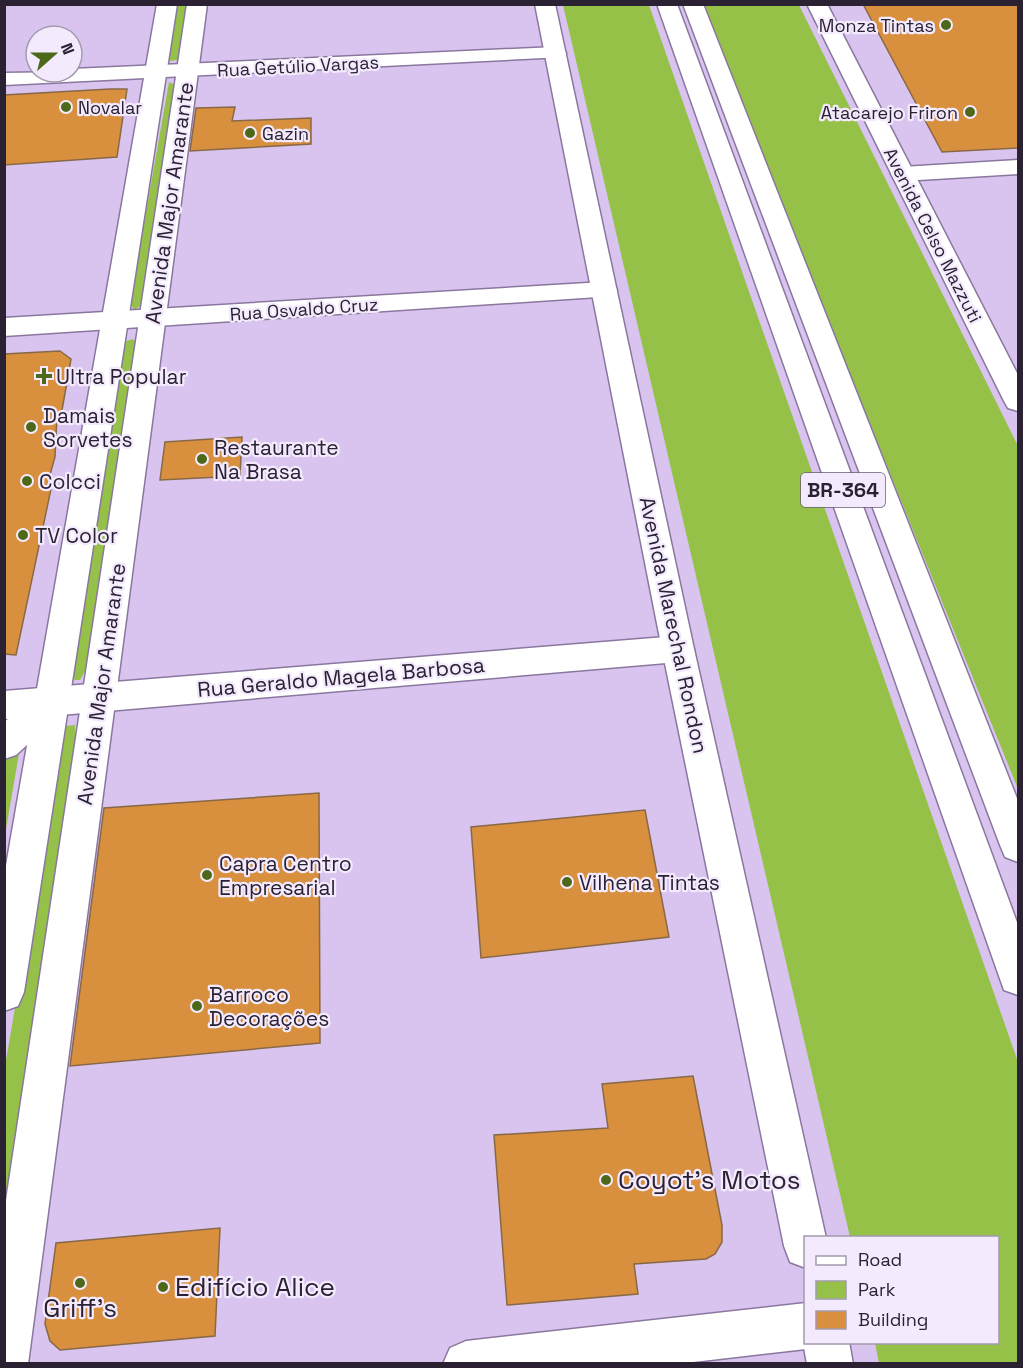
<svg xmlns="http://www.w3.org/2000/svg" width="1023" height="1368" viewBox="0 0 1023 1368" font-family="'Space Grotesk',sans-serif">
<rect width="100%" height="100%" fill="#d8c4ef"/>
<path fill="#96c149" d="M177,5H186L180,54L178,60L170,61L168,58Z
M563,5H649L1018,1062V1363H879L875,1343L998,1342V1238L850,1237Z
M700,5H799L1018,446V789Z
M169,82L175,85L142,305L134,310L130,303Z
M133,339L136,342V355L89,664L80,680H75L70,675L124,342Z
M75,725V744L5,1221V1066L62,735L66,726Z
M5,729L21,742L5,835Z"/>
<path fill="#d8903e" stroke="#886847" stroke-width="1.5" d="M863,4H1018V148L942,152Z
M110,89H127L117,157L4,165V95Z
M235,107L232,121L311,118V144L190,151L196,108Z
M60,351L71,359L61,416H57L55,457L46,489H51L16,655L4,654V354Z
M242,437L240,476L160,480L165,442Z
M319,793L320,1043L70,1066L104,808Z
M645,810L669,937L481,958L471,827Z
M693,1076L722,1225V1242L715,1254L706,1259L634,1264L638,1294L507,1305L494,1135L608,1128L602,1084Z
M220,1228L215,1336L60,1350L50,1341L45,1324L56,1243Z"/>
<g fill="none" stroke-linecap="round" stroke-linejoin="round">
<defs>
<path id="street" d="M556,47L563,49L566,53L563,57L4,85V73L72,72V69Z
M1018,160V174L902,181L894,179L891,174L894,169L902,167Z
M604,282L613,284L617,290L613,296L4,336V318Z
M678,636L689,640L694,649L689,658L678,662L60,715L16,755L4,759V722L8,719H4V691Z
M806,1303V1342H821L806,1349L676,1364H443L450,1348L466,1341Z"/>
<path id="secondary" d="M157,4H177L24,992L18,1006L4,1011V877Z
M187,4H207L28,1364H4V1214Z
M535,4H555L694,649L826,1238H806V1268L790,1262L784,1246L662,649Z
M807,4H827L1018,375V411L1008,408L1004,401Z
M806,1336V1342H849L853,1364H807L803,1342Z"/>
<path id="highway" d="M657,4H677L1018,925V995L1004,990L999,976Z
M683,4H703L1018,801V862L1005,857L1000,845Z"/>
</defs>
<use href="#street" stroke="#8a779e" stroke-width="3"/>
<use href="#secondary" stroke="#8a779e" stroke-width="3"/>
<use href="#highway" stroke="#8a779e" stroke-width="3"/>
<use href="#street" fill="#fff" fill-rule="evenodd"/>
<use href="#secondary" fill="#fff" fill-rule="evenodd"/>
<use href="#highway" fill="#fff" fill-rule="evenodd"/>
</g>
<g fill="#4e681a" stroke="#f3ebfd" stroke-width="2">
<circle cx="946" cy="25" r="6"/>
<circle cx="66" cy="107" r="6"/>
<circle cx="970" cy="112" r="6"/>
<circle cx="250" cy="133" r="6"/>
<path d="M41 367h6v6h6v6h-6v6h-6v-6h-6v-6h6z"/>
<circle cx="31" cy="427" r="6"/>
<circle cx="202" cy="459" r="6"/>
<circle cx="27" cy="481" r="6"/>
<circle cx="23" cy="535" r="6"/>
<circle cx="207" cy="875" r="6"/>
<circle cx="567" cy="882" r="6"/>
<circle cx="197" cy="1006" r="6"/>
<circle cx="606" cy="1180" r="6"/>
<circle cx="80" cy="1283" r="6"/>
<circle cx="163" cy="1287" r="6"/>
</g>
<g text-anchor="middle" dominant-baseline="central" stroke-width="4.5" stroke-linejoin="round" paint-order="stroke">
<g font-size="18" fill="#2a2233" stroke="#f3ebfd" text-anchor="end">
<text x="934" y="25">Monza Tintas</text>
<text x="78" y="107" text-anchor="start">Novalar</text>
<text x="958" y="112">Atacarejo Friron</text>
<text x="262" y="133" text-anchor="start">Gazin</text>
</g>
<g font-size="18" fill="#2a2233" stroke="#f3ebfd">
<text transform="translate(298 66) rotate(-3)">Rua Getúlio Vargas</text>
<text transform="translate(933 235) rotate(63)">Avenida Celso Mazzuti</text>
<text transform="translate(304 309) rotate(-4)">Rua Osvaldo Cruz</text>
</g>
<rect fill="#f3ebfd" stroke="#665e70" stroke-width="1.5" x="801" y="473" width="84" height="34" rx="4.5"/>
<g font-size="20" font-weight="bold" fill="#2a2233">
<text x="843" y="490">BR-364</text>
</g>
<g font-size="21" fill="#2a2233" stroke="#f3ebfd">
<text transform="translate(169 203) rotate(-82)">Avenida Major Amarante</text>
<text transform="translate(674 625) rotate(78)">Avenida Marechal Rondon</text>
<text transform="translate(341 677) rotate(-5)">Rua Geraldo Magela Barbosa</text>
<text transform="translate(101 684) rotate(-82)">Avenida Major Amarante</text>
</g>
<g font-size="21" fill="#2a2233" stroke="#f3ebfd" text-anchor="start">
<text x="56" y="376">Ultra Popular</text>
<text x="43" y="415">Damais<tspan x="43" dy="24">Sorvetes</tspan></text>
<text x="214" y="447">Restaurante<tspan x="214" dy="24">Na Brasa</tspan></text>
<text x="39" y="481">Colcci</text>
<text x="35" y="535">TV Color</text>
<text x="219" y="863">Capra Centro<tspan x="219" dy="24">Empresarial</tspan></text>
<text x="579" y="882">Vilhena Tintas</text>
<text x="209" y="994">Barroco<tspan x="209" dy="24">Decorações</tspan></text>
</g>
<g font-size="26" fill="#2a2233" stroke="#f3ebfd" text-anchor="start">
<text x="618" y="1180">Coyot's Motos</text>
<text x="175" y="1287">Edifício Alice</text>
<text x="80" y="1308" text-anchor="middle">Griff's</text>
</g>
</g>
<rect width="1023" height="1368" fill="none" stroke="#2a2233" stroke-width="12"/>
<rect x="804" y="1236" width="195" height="108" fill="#f3ebfd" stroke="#a39bac" stroke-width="1.5"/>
<rect x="816" y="1256" width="30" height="9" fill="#ffffff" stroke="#a39bac" stroke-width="1.5"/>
<text x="858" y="1266" font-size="18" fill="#2a2233">Road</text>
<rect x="816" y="1281" width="30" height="18" fill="#96c149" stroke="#a39bac" stroke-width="1.5"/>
<text x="858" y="1296" font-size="18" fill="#2a2233">Park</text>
<rect x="816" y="1311" width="30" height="18" fill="#d8903e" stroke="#a39bac" stroke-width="1.5"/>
<text x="858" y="1326" font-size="18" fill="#2a2233">Building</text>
<g transform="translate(54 54) rotate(69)"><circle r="28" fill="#f3ebfd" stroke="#a39bac" stroke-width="1.5"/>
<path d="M0-4.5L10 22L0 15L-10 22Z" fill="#4e681a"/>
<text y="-9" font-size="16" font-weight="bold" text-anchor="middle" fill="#2a2233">N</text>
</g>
</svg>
